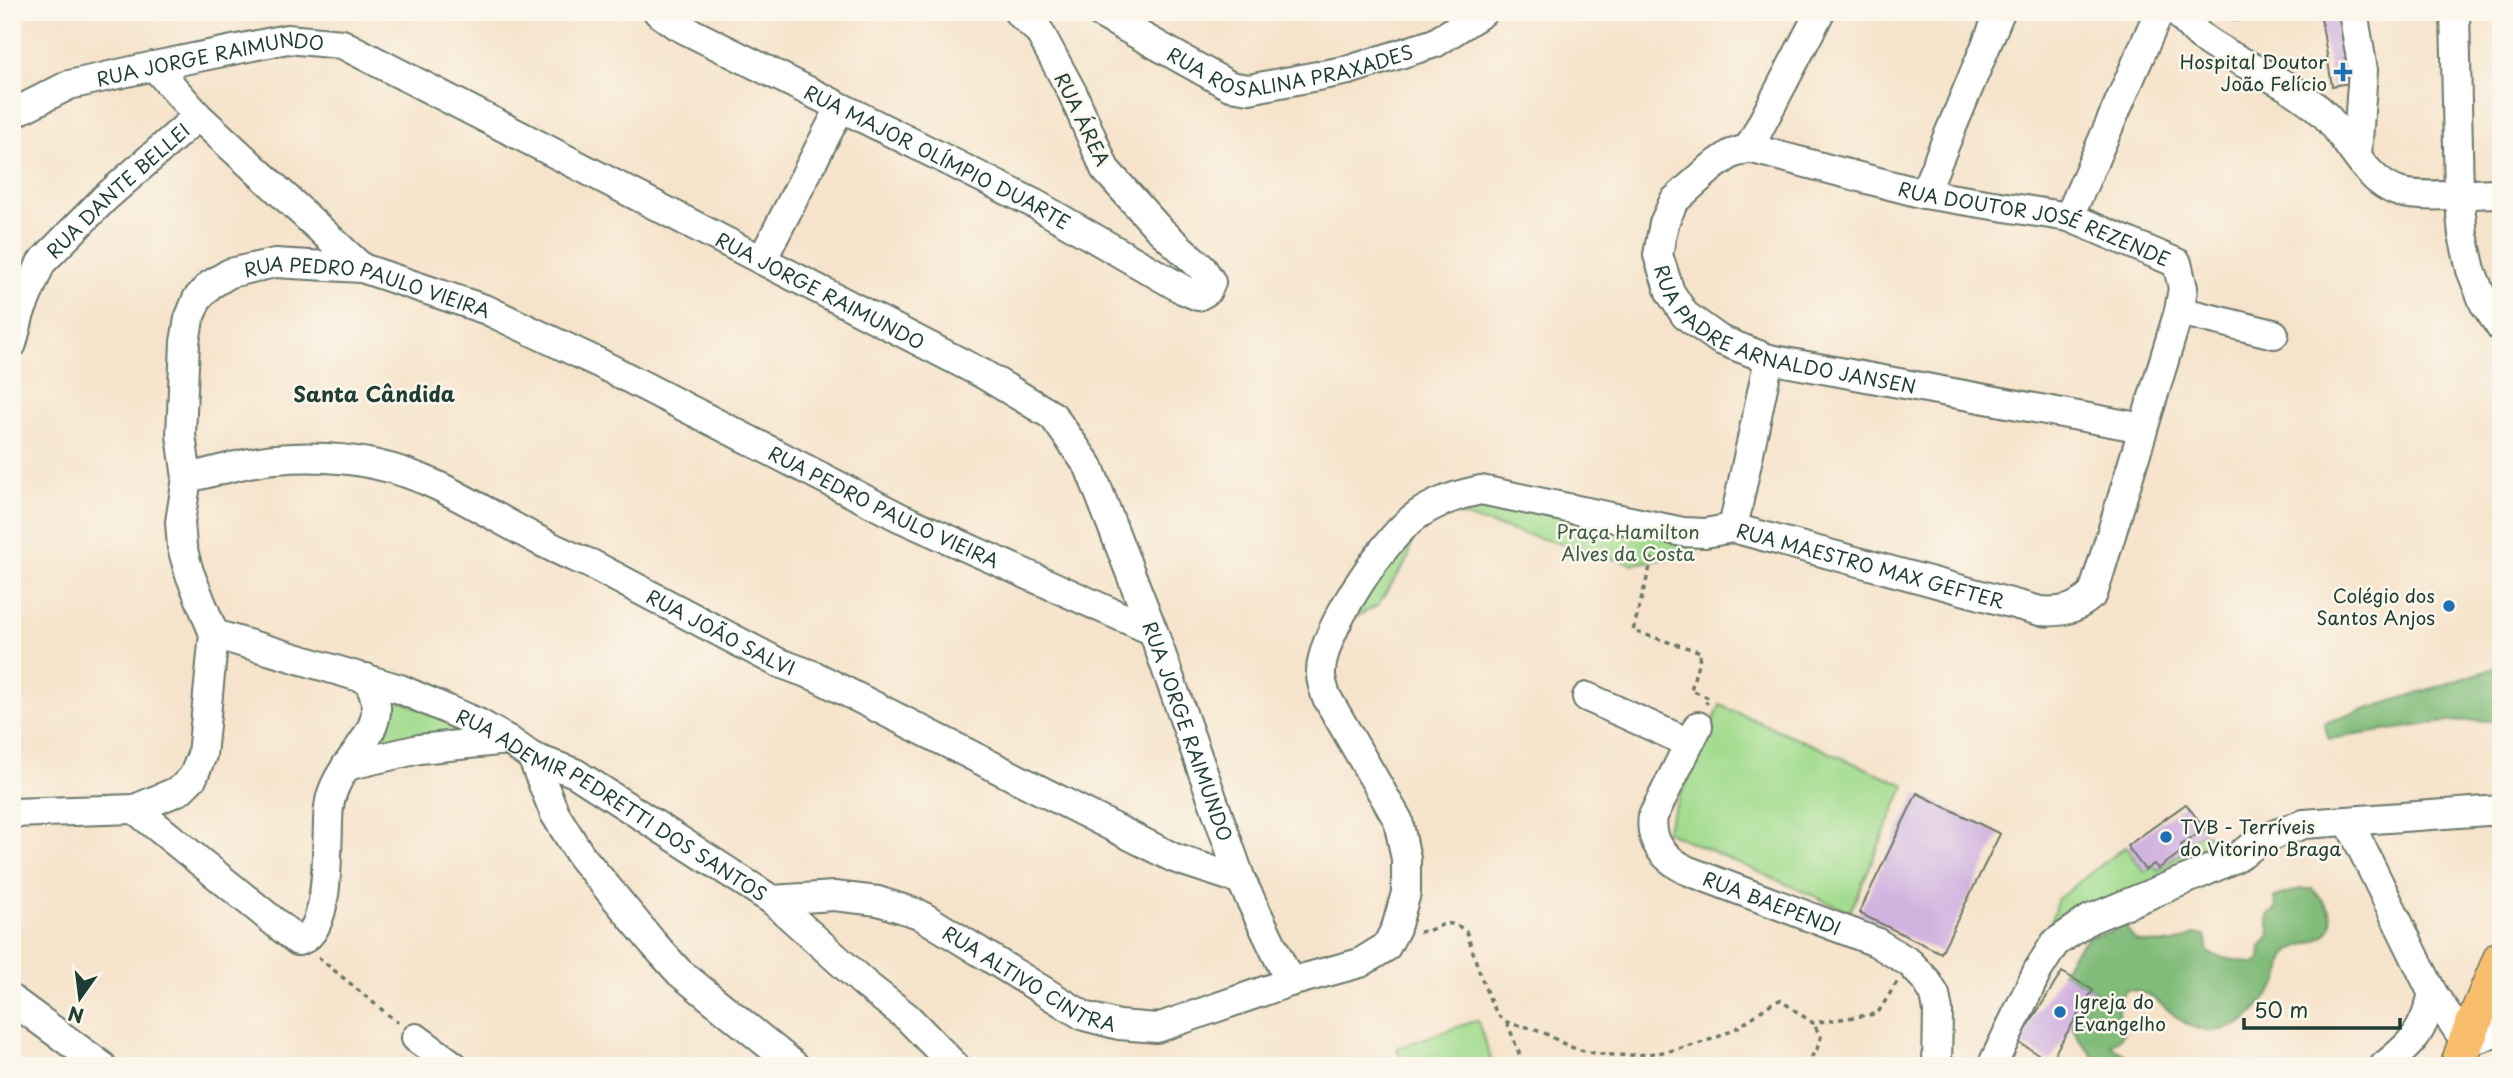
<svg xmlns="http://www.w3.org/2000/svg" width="2513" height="1078" viewBox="0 0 2513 1078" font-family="'Playpen Sans',sans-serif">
<rect width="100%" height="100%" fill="#fbf7ec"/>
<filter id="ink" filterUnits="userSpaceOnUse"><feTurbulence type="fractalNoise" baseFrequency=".0143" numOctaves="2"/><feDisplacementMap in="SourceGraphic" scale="14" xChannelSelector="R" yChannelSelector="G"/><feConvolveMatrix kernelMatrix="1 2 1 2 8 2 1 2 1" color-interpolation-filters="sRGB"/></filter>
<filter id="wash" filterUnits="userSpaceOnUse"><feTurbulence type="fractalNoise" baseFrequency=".00686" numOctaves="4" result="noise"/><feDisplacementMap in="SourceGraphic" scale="28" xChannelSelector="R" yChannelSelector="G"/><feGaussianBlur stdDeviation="1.57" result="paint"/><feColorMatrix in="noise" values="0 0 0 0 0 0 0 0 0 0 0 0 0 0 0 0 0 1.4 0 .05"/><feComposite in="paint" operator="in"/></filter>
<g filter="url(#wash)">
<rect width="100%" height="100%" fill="#f6e3cb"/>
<path fill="#a3dc8f" stroke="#618c62" stroke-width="2" d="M1458,494L1719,532L1682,556L1632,564L1432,508Z
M1414,531L1408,559L1377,606L1349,620Z
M381,694L483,731L372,752Z
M1720,705L1905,785L1850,912L1665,831Z
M2204,832L2209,836L2181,871L2047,935L2058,898L2125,847L2145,872L2153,866L2158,870L2186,850L2183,845Z
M1477,1020L1493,1064L1403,1066L1397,1048Z"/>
<path fill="#82bc7a" stroke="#507c57" stroke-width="2" d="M2501,666V722L2475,720L2437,723L2329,739L2324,723Z
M2301,889H2312C2322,899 2333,910 2331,925C2327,944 2298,942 2287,954C2281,960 2283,970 2280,979C2277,987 2249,1019 2241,1023C2236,1026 2227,1029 2221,1030C2174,1037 2165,988 2126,990C2113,1004 2119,1014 2125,1031L2120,1038L2111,1045L2125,1055L2131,1066H2099C2091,1050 2076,1040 2072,1024L2093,990L2062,972L2071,955L2089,937L2111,932L2119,926L2126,925L2128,931L2136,941C2157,945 2176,947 2194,934L2205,936L2208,953L2220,957L2255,964L2260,960L2261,948L2270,935L2268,915L2276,910L2275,897Z"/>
<g id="blocks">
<path fill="#d1b3e0" d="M2232,12H2275V14L2234,21Z
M2320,12H2348L2360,81L2332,86Z
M1917,793L2000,834L1941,953L1859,913Z
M2186,804L2205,829L2181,845L2184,850L2158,869L2154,864L2145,870L2127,846Z
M2062,972L2093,990L2050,1061L2018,1042Z"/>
</g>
</g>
<g filter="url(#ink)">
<use href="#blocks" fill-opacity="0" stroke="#6a7769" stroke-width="2"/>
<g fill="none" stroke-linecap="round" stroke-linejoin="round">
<defs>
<g id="minor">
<path id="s1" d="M658,12L676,25L1035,204L1184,290L1198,296L1207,291L1211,282L1202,268L1158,228L1105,169L1073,94L1039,31L1018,12"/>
<path id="s2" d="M1098,12L1230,86L1249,89L1349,70L1435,43L1483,12"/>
<path id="s3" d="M1820,12L1749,148L1731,154L1712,167L1674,201L1664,223L1658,255L1670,292L1685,315L1720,340L1769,359L2143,428"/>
<path d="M2177,12C2186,21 2194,32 2204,39C2243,67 2291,81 2326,116C2349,140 2365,181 2399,192C2422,199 2475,193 2501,193"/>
<path d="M2353,12L2363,70L2357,155"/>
<path d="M2455,12L2459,193L2463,235L2471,270L2484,303L2501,328"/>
<path d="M154,66L198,116L362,268"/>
<path id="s4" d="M12,114L69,85L154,66L287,39L342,44L983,374L1053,416L1089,467L1153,631L1241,880L1290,982"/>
<path id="s5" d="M1749,148L1924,194L2069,217L2177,263L2183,288L2179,311L2274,334"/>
<path d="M1924,194L2000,12"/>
<path d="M2069,217L2159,12"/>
<path d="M762,260L840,108"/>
<path id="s6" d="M12,344L20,313L41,263L104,199L198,116"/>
<path id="s7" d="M187,478C216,472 247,461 276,459C332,454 388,462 438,486C490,511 537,544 591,564L777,662L815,676L1174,858L1241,880"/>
<path d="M1733,528L1769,359"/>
<path id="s8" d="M214,634L400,689L478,723L508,740L532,757L575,773L772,900L865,984L907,1017L955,1066"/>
<path d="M1587,697L1689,743"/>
<path id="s9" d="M1698,726L1653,816C1649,842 1664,858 1686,870L1876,942L1910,963L1926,980L1935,995L1938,1011L1937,1066"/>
<path d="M532,757L555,814L581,856L653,943L679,972L795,1066"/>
<path d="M346,766L419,749L508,740"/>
<path d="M135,809L298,941C334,934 325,837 329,807C335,755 401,732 366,678"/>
<path id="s10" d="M12,813L135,809L180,790L193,777L202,755L214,634L189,572L182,547L180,522L187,478L181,435L185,342L189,319L197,299L210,285L230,273L275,263L362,268L487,310L599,363L899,517L1153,631"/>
<path d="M2349,822L2433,994L2466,1042L2501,1031"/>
<path id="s11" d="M772,900L834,896L878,901L919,914L1084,1016L1119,1025L1157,1028L1290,982L1360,963L1386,947L1396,928L1406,893V859L1398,820L1326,696C1324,689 1321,681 1321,675C1319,635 1382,543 1412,519C1430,504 1459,494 1481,490L1683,532L1705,533L1733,528L2040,611C2063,613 2076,609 2093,594L2179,311"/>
<path d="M12,1000L102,1066"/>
<path d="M416,1038L454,1066"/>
<path d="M1992,1066L2038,970L2055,943L2090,919L2204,872L2235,858L2265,838L2304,824L2501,810"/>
<path d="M2384,1066C2414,1042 2423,1032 2433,994"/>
</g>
<path id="major" d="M2458,1066L2466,1042L2501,958"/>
</defs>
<use href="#minor" stroke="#6a7769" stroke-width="32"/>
<use href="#major" stroke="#6a7769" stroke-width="38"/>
<path stroke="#6a7769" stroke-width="3.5" stroke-dasharray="5 5" stroke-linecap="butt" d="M1655,548L1633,631L1701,652L1691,690L1709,698L1706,704
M1419,932C1441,930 1444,915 1466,931C1474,953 1486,999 1499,1016C1508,1027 1526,1025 1538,1030C1552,1036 1563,1045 1577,1049C1623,1063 1686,1052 1729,1032C1745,1025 1759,1011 1774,1002L1780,1000L1813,1023L1875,1014L1879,1011L1897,982
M318,957L398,1023
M1507,1022L1519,1053L1520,1066
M1805,1066L1817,1049L1821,1037L1813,1023"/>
<use href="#minor" stroke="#fff" stroke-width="28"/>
<use href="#major" stroke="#f9be6d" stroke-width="35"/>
</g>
</g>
<g fill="#1f6fb2" stroke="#fbf7ec" stroke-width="2.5">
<path d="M2339.5 61.5h7v7h7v7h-7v7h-7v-7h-7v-7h7z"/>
<circle cx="2449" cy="606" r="7"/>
<circle cx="2166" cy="837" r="7"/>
<circle cx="2060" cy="1012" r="7"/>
</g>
<g text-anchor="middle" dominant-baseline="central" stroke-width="5" stroke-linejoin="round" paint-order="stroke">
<g font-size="19" fill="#1f3d34" stroke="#fbf7ec">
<text stroke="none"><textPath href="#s2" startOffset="210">RUA ROSALINA PRAXADES</textPath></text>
<text stroke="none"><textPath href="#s4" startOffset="208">RUA JORGE RAIMUNDO</textPath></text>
<text transform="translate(1083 119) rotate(64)">RUA ÁREA</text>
<text stroke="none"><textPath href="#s1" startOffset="315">RUA MAJOR OLÍMPIO DUARTE</textPath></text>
<text stroke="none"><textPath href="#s6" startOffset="192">RUA DANTE BELLEI</textPath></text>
<text stroke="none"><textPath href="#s5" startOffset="296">RUA DOUTOR JOSÉ REZENDE</textPath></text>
<text stroke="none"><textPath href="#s4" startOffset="880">RUA JORGE RAIMUNDO</textPath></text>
<text stroke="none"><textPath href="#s10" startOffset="863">RUA PEDRO PAULO VIEIRA</textPath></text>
<text stroke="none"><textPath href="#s3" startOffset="464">RUA PADRE ARNALDO JANSEN</textPath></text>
<text stroke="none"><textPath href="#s10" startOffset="1430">RUA PEDRO PAULO VIEIRA</textPath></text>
<text stroke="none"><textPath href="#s11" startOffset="1617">RUA MAESTRO MAX GEFTER</textPath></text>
<text stroke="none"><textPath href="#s7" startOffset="576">RUA JOÃO SALVI</textPath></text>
<text stroke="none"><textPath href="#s4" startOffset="1489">RUA JORGE RAIMUNDO</textPath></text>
<text stroke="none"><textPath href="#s8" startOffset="436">RUA ADEMIR PEDRETTI DOS SANTOS</textPath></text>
<text stroke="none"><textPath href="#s9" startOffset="261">RUA BAEPENDI</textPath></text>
<text stroke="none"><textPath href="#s11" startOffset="278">RUA ALTIVO CINTRA</textPath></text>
</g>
<g font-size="19" fill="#1f3d34" stroke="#fbf7ec" text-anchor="end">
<text x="2327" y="61">Hospital Doutor<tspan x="2327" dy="22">João Felício</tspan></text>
<text x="2435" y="595">Colégio dos<tspan x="2435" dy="22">Santos Anjos</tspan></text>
<text x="2180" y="826" text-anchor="start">TVB - Terríveis<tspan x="2180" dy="22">do Vitorino Braga</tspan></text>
<text x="2074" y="1001" text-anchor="start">Igreja do<tspan x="2074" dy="22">Evangelho</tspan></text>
</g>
<g font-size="19" fill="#395d46" stroke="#fbf7ec">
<text x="1628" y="531">Praça Hamilton<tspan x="1628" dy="22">Alves da Costa</tspan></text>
</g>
<g font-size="21" font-weight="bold" fill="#1f3d34" stroke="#fbf7ec">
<text x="374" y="393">Santa Cândida</text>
</g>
</g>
<rect width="2513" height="1078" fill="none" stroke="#fbf7ec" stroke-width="42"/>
<g transform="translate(80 998) rotate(194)" stroke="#fbf7ec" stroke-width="5" paint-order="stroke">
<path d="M0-5L12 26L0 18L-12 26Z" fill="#1f3d34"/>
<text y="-10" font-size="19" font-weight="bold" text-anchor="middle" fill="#1f3d34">N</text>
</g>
<path d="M2244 1018v10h156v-10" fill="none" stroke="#1f3d34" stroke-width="3.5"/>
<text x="2254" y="1018" font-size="21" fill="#1f3d34" stroke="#fbf7ec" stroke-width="5" paint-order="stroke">50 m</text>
</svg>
